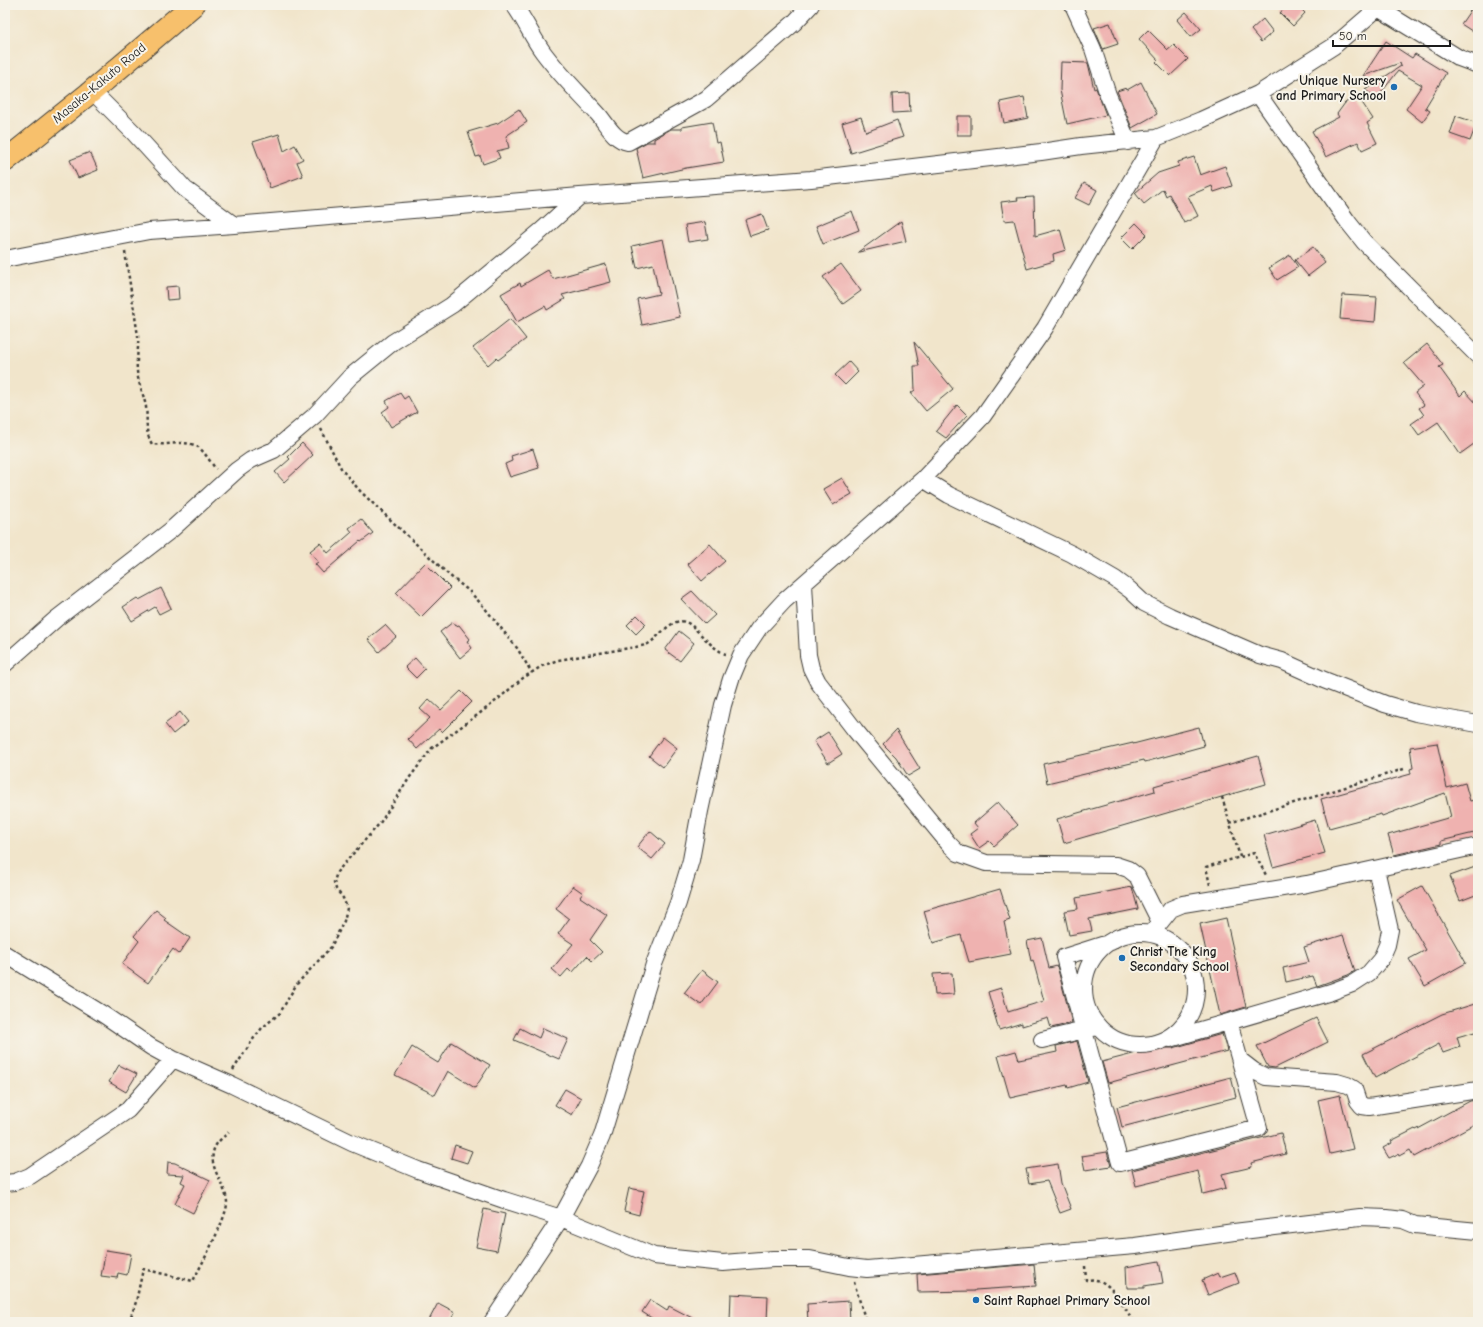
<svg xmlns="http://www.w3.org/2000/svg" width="1483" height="1327" viewBox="0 0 1483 1327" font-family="'Comic Neue',sans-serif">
<rect width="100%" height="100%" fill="#f7f3e8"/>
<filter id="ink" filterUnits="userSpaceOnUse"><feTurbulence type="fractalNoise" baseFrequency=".025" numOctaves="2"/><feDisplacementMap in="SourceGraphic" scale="8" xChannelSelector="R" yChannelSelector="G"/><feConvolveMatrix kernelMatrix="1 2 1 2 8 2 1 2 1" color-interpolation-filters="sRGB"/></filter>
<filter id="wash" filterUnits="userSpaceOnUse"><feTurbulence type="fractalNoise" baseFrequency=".012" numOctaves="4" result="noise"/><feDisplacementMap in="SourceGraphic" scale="16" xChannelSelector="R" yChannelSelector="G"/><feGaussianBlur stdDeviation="0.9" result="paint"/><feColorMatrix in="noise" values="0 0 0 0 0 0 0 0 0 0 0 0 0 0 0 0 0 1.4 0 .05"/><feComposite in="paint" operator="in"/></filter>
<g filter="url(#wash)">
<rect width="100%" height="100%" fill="#f1e5cb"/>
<g id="blocks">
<path fill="#efb2b0" d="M1287,5H1297L1305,13L1293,26L1280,13Z
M1474,5H1478V35L1461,24Z
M1186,12L1201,29L1191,37L1177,20Z
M1263,19L1273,32L1261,42L1251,30Z
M1110,23L1118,44L1103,49L1094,28Z
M1148,30L1168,50L1174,45L1188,59L1170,76L1156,62L1158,60L1139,39Z
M1386,41L1412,58L1415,54L1446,73L1425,108L1430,111L1422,122L1406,109L1422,85L1398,71L1377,98L1365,90L1401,66L1400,63L1363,76Z
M1061,62L1088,63L1094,89L1096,88L1106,115L1067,124L1060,90Z
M1141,82L1157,114L1132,128L1117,91L1126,88L1127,90Z
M909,93L910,112L893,113L892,94Z
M1357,95L1373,119L1367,123L1377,143L1362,150L1358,142L1326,157L1312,131L1339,117L1337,114L1345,103Z
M1024,97L1028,118L1004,123L1000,102Z
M519,109L527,122L506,136L509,148L497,151L500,158L483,164L480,156L476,157L468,132L498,123Z
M957,116H971V135H957Z
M1456,116L1477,123L1470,141L1450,134Z
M861,117L866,132L897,120L903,137L851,153L842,123Z
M712,122L716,143L720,142L724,162L686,168L643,178L636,148L647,142H654V139L671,129H682V127Z
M279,134L284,151L295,145L303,159L297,162L303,176L270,188L253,142Z
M90,152L98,170L78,178L70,160Z
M1194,157L1200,175L1225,166L1232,186L1214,192L1212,186L1188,196L1198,216L1184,223L1169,194L1166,196L1163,189L1144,204L1135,193L1158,173L1179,166L1178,162Z
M1084,183L1097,190L1089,205L1075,198Z
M1034,197L1035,236L1060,229L1066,250L1053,254L1054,261L1027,269L1014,220L1004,221L1001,202L1018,200L1017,198Z
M852,211L859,230L823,244L816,226Z
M762,214L768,230L750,236L745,220Z
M901,221L906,241L859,252H858Z
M705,222L708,239L688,242L685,225Z
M1136,223L1147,234L1132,249L1121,238Z
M663,239L680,317L642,325L637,299L659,294L653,264L637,268L632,246Z
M1313,247L1325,263L1308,276L1295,260Z
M1290,255L1298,267L1277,280L1269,268Z
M606,264L611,282L562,295L565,299L547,310L545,306L517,322L501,294L520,283L521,286L548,270L553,279Z
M841,264L861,291L843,304L823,277Z
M178,286L179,299L167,300L166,287Z
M1342,295L1377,297L1375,322L1340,319Z
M510,319L526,339L498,360L496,358L488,365L473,348Z
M914,342L953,389L926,411L911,393L915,390L914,366H919Z
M1427,344L1443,365L1439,367L1460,396L1465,391L1478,405V441L1460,454L1438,422L1419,435L1411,424L1424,415L1419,408L1424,405L1415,393L1424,386L1404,363Z
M849,362L858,372L845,385L835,375Z
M400,393L404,399L408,396L417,412L391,427L382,412L389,407L386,401Z
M957,405L967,415L946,438L936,431Z
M302,443L313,455L284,482L275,472L290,459L288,457Z
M533,449L539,468L510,477L505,464L512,461L511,456Z
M842,478L852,494L833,505L823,489Z
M361,519L373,533L361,542L360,541L323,573L315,564L318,562L310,551L320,543L328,553L352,532L349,528Z
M710,544L725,561L702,581L687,564Z
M425,563L450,588L421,617L396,593Z
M161,588L171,608L159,614L155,607L132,621L123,607L137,598L139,600Z
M692,591L715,615L705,624L681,599Z
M637,615L646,624L636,634L627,625Z
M453,622L456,626L459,625L470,639L467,641L472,648L460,658L440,632Z
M385,625L396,637L379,652L368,639Z
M679,631L694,643L680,661L665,650Z
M415,658L425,669L416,678L405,667Z
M461,691L472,702L442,732L439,729L417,749L408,739L430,718L420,709L429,699L441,710Z
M180,712L188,722L173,734L165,724Z
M1199,727L1204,746L1145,762L1144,760L1047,783L1043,764L1133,743V744Z
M896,730L920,769L908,776L896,757L883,744Z
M828,732L842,754L828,763L814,741Z
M663,737L677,748L663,767L649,756Z
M1437,743L1447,788L1465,783L1470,801L1478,799V832L1441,841V844L1437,845L1394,855L1388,835L1451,817L1445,793L1382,816L1381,814L1329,828L1321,799L1411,774L1410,769L1413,768L1410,747Z
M1258,756L1266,784L1064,843L1057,819L1155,791L1154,786Z
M998,802L1018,825L994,846L989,841L979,848L970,834L978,828L974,823Z
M1315,820L1325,853L1273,867L1264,835Z
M650,831L665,844L652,859L637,847Z
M1478,866V894L1460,901L1450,876Z
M573,886L583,893L580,897L607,915L590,940L602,952L592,961L587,956L572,973L568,969L561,977L552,969L573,944L558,934L569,919L556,909Z
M1422,886L1466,963L1425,986L1409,959L1426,950L1397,900Z
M1132,887L1138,909L1089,919L1092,931L1069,935L1064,911L1078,909L1076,898Z
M1000,889L1010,920L1004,922L1011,954L969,962L961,935L933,943L924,911Z
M156,910L166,918L164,920L190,938L179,954L173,949L148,983L122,964L139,941L134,936Z
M1226,918L1246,1007L1220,1015L1200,924Z
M1343,935L1355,971L1348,975L1317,986L1313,976L1286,982L1283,968L1309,962L1304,947Z
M1042,938L1049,968L1057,966L1072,1023L1051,1028L1048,1018L1022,1026V1023L999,1030L988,992L1001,988L1008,1012L1044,1001L1033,960L1031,961L1027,941Z
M702,970L718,982L701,1005L684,993Z
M952,973L954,994L935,995L933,974Z
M1478,1003V1031L1457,1037L1460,1047L1443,1053L1439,1044L1375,1078L1363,1054L1442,1014Z
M1316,1018L1328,1042L1275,1068L1268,1067L1257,1046Z
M520,1028L539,1038L543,1028L568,1039L559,1059L514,1040Z
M1222,1034L1227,1051L1108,1083L1102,1062L1164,1046L1167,1048H1173Z
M1077,1041L1088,1082L1068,1088L1067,1085L1010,1098L998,1056L1016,1051L1019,1060L1057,1052L1056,1046Z
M451,1042L490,1065L475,1088L448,1071L435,1095L395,1075L412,1047L438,1063Z
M119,1065L137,1074L126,1092L109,1082Z
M1231,1077L1236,1097L1122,1127L1117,1107Z
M565,1089L581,1098L572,1115L555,1105Z
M1340,1095L1353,1149L1330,1154L1318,1100Z
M1478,1100V1122L1414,1157L1410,1150L1399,1156L1398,1154L1389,1158L1383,1148L1392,1143L1391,1141L1415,1129L1416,1130L1470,1101Z
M1281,1133L1286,1154L1251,1163L1252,1167L1222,1174L1226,1188L1203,1194L1198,1171L1136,1186L1132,1170Z
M455,1145L472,1151L467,1163L451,1158Z
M1107,1152L1111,1166L1085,1170L1082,1156Z
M168,1162L175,1163L210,1180L193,1213L175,1204L185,1184L181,1182L184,1175L167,1174Z
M1058,1164L1061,1183L1071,1209L1060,1213L1047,1181L1029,1184L1026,1169Z
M629,1188L644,1191L639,1215L624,1211Z
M484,1209L505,1214L497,1251L476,1247Z
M106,1250L131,1254L127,1275L118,1273L117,1278L101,1276Z
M1159,1261L1163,1283L1144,1286V1288H1127L1126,1267Z
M1034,1264L1036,1286L975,1290V1291L918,1292L917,1274Z
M1235,1272L1239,1283L1208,1295L1202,1280L1218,1273L1220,1277Z
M731,1294L768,1296L767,1322L730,1321Z
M650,1300L667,1311L669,1306L700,1322H658L642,1312Z
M849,1301L850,1322H808L807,1304Z
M438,1303L455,1312L450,1322H428Z"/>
</g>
</g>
<g filter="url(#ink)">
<use href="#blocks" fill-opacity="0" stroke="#3c3a36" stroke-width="1"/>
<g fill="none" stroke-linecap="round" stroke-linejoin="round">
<defs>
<path id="minor" d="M514,5C525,20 532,37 543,52C560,75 579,93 598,114C606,123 614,140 628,142L706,99L794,23L811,5
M1073,5L1093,49L1108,95L1128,142
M1378,8L1459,58L1478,65
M92,91L134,133L185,189L234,225
M1258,94L1348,222L1364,242L1478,356
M5,259L149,231L234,225L580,196L811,179L1041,152L1081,146L1156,138L1201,120L1258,94L1334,46L1378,8L1381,5
M923,479L949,495L1072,554L1115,579L1130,590L1144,603L1170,616L1260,655L1282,661L1324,680L1385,704L1416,713L1478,724
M804,584L808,655L811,668L818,682L855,730L949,844L958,853L986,863L1116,865L1128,869L1137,876L1160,922
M5,664L56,619L171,530L237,470L251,460L274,450L314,416L350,377L393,342L452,305L541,231L580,196
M1155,929L1171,909L1183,904L1307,884L1478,846
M1084 989a56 56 0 1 1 112 0a56 56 0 1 1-112 0Z
M1111,942L1064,957L1120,1163L1259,1128L1229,1022
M5,954L104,1015L151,1047L173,1059L232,1085L352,1143L418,1170L504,1200L561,1218L654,1256L723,1263L773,1259H810L849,1267L867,1269L1135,1246L1234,1232L1360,1217L1387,1218L1403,1220L1415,1225L1478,1231
M1170,1039L1331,992L1352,984L1369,973L1381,959L1387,945L1390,930L1376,869
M1042,1040L1093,1028
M1241,1061L1254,1071L1266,1077L1337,1082L1347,1085L1354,1089L1358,1101L1362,1106L1369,1107L1478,1090
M5,1183L15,1182L30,1176L128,1110L173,1059
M492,1322L561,1218L589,1166L602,1136L654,964L678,903L691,860L700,811L723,705L731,679L741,655L759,628L784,601L923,479L983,416L1045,328L1156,138"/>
<path id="highway" d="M5,161L92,91L193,5"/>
</defs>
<use href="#minor" stroke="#3c3a36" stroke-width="18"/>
<use href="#highway" stroke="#3c3a36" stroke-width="24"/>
<path stroke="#3c3a36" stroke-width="2.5" stroke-dasharray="3 3" stroke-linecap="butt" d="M125,252L138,336C139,348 136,359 137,371C138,383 144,395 146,407C148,421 144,431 152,444C165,446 187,439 198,447C205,452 210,462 216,469
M321,429L342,470L361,492L450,576L469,591L484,607L517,648L532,673
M1222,797L1240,857
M1229,823L1404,769
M1210,885L1206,867L1254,853L1266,875
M233,1070L254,1038L262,1028L280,1013L296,985L331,947L344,921L347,908L343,898L336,889L334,882L337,872L380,823L410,777L432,748L491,705L523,678L542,666L558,660L636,647C639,646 644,646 648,644C661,636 675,611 692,626C701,634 715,651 726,654
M1085,1266L1086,1280C1089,1280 1093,1279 1096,1280C1112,1282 1125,1309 1134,1322
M854,1282L866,1322
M129,1322L136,1302L143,1269L193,1281C201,1265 227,1218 227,1203C227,1184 204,1165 216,1145C219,1140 225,1136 229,1132"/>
<use href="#minor" stroke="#fff" stroke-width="16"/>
<use href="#highway" stroke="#f7c06c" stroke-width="22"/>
</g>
</g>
<g fill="#1f6fb2" stroke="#f7f3e8" stroke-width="1.5">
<circle cx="1394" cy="87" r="4"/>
<circle cx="1122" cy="958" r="4"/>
<circle cx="976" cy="1300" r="4"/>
</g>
<g text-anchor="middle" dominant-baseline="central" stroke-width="4" stroke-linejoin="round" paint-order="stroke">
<g font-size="13" font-weight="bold" fill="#1c1c1c" stroke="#f7f3e8" text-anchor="start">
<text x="1386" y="80" text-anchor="end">Unique Nursery<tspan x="1386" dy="15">and Primary School</tspan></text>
<text x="1130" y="951">Christ The King<tspan x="1130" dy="15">Secondary School</tspan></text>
<text x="984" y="1300">Saint Raphael Primary School</text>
</g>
<g font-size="13" fill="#1c1c1c" stroke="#f7f3e8">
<text transform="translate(99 83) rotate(-40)">Masaka-Kakuto Road</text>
</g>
</g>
<rect width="1483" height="1327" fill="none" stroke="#f7f3e8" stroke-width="20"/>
<path d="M1333 40v6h117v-6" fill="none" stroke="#1c1c1c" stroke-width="2"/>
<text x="1339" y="40" font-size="12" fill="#1c1c1c" stroke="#f7f3e8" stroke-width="3" paint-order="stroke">50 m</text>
</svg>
